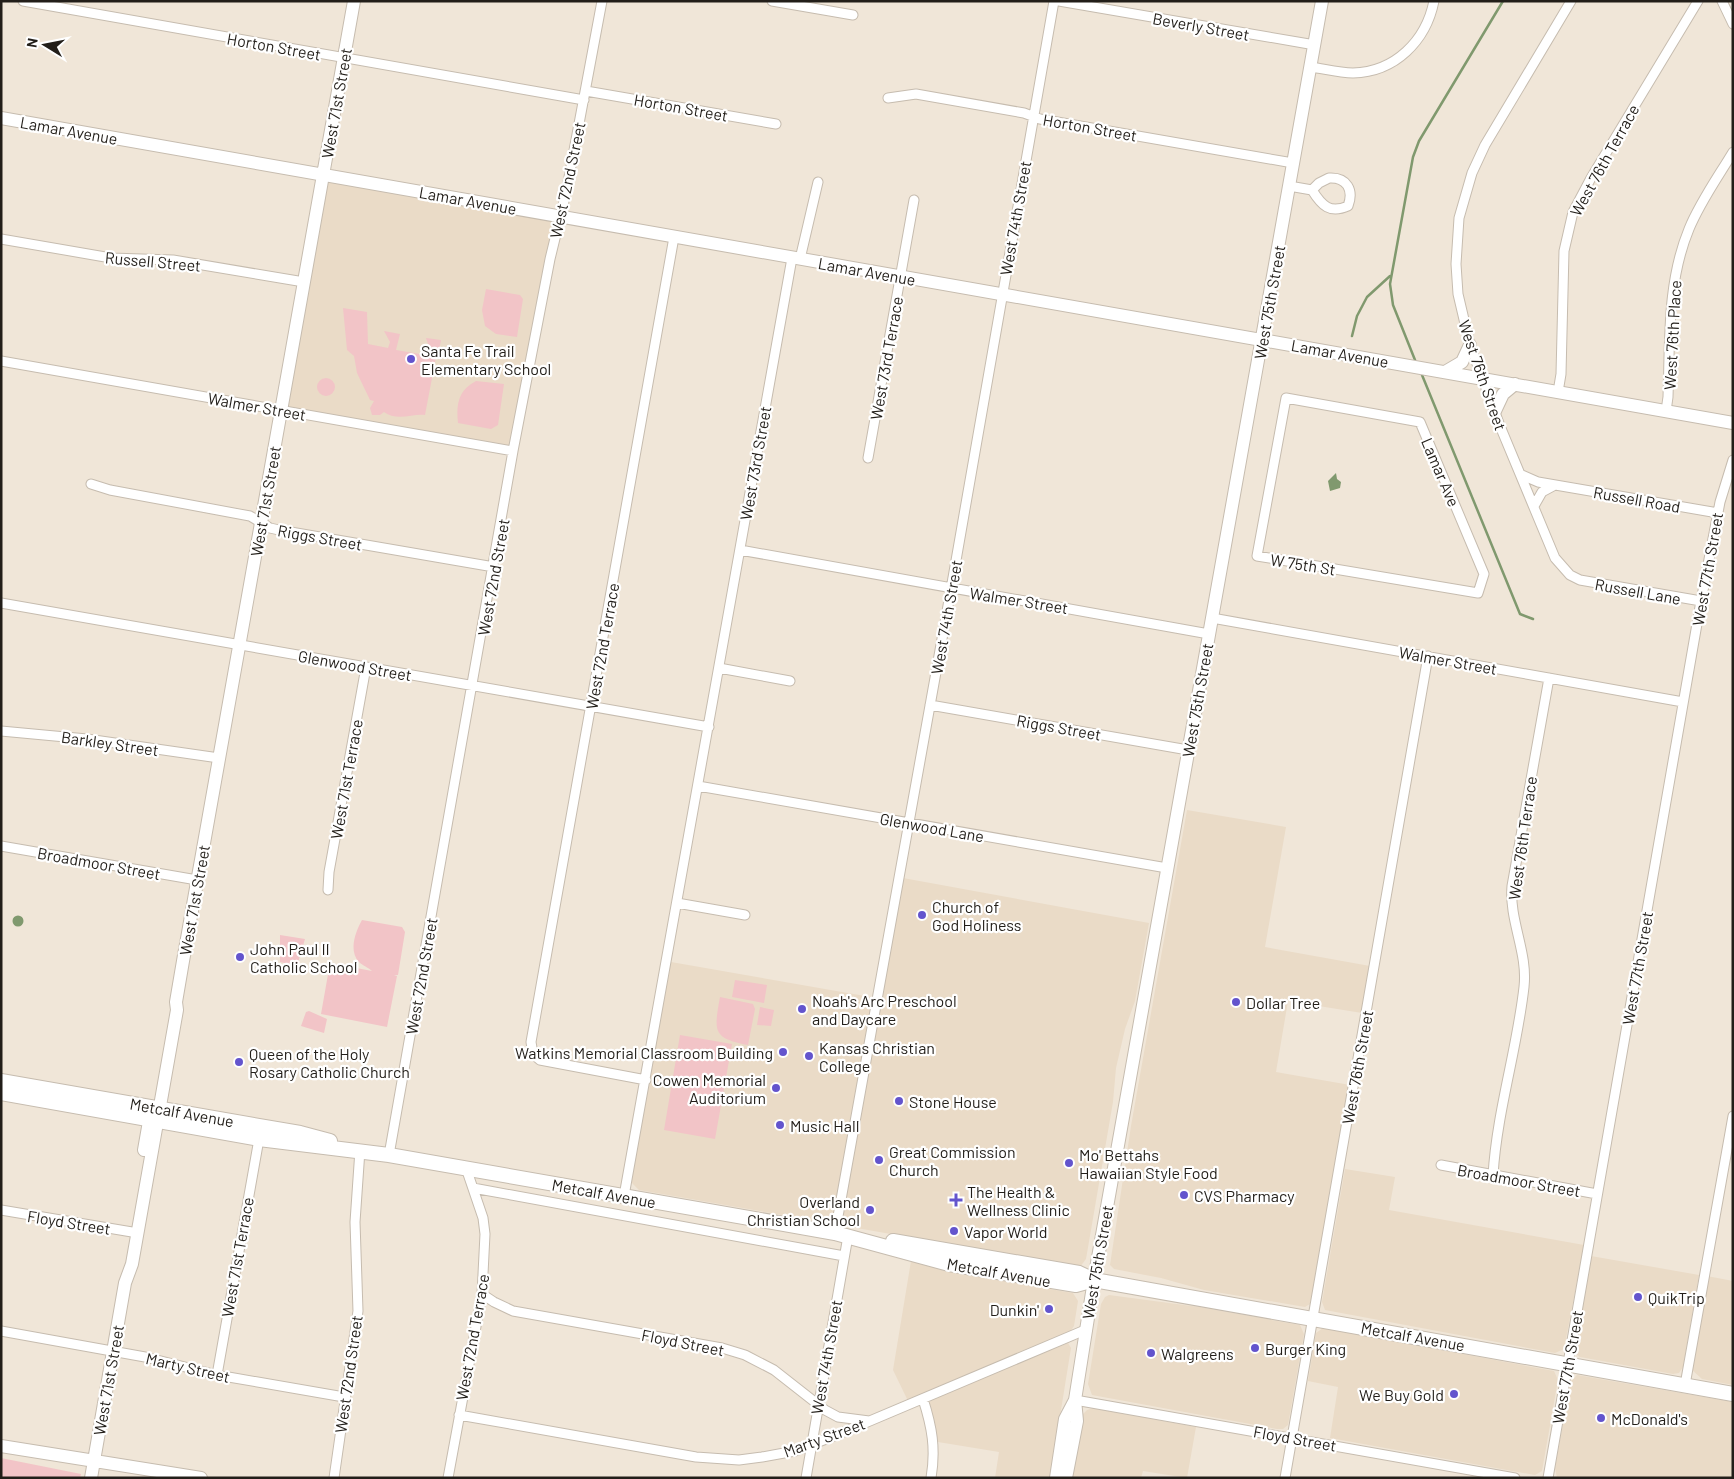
<svg xmlns="http://www.w3.org/2000/svg" width="1734" height="1479" viewBox="0 0 1734 1479" font-family="Barlow,sans-serif">
<rect width="100%" height="100%" fill="#f0e6d8"/>
<path fill="#eadbc7" d="M325,179L555,219L510,448L284,408Z
M1187,810L1286,827L1265,947L1370,966L1362,1013L1288,1001L1276,1072L1350,1085L1310,1304L1305,1307L1204,1290L1161,1278L1114,1269L1110,1265L1131,1126Z
M903,878L1149,923L1135,1001L1125,1029L1116,1068L1113,1102L1086,1259L1080,1267L639,1190L632,1183V1173L671,962L882,999Z
M1345,1169L1395,1177L1389,1210L1584,1245L1564,1349L1555,1353L1325,1310L1322,1302Z
M1591,1256L1699,1275L1683,1367L1679,1373L1673,1374L1580,1357L1576,1354L1575,1350Z
M911,1261L945,1271L1073,1293L1078,1301L1074,1326L1070,1332L908,1401L893,1370Z
M1707,1276L1733,1281V1385L1702,1379L1692,1370Z
M1109,1295L1199,1307L1300,1325L1304,1334L1288,1425L1283,1429H1277L1092,1395L1088,1384L1101,1304L1105,1297Z
M1323,1328L1554,1371L1558,1380L1542,1471L1535,1475L1330,1438L1338,1387L1308,1381L1316,1333Z
M1068,1343L1071,1348L1050,1478H995L999,1452L938,1442L929,1404L931,1399Z
M1577,1375L1733,1402V1478H1557L1555,1468L1571,1381Z
M1093,1408L1196,1427L1187,1478L1143,1471L1141,1478H1071L1083,1414L1087,1410Z"/>
<path fill="#f2c4c7" d="M486,289L520,295L523,299L517,337L496,334L485,326L482,310Z
M343,308L367,312L368,344L388,348L390,342L384,331L400,334L396,350L432,356L426,338L441,340L438,356L436,357L425,415C414,413 397,422 384,412L380,415H372L370,408L374,401L370,400L357,373L354,356L347,350Z
M317 387a9 9 0 1 1 18 0a9 9 0 1 1-18 0Z
M476,381L504,384L498,425L491,429L458,423C456,405 458,390 476,381Z
M362,920L402,927L405,932L398,975H394L397,976L387,1027L321,1014L330,963L372,971C369,968 362,965 359,962C348,950 356,931 362,920Z
M280,935L305,939L297,966L280,962Z
M735,980L767,985L764,1003L732,997Z
M720,997L753,1004L755,1009L748,1045C712,1038 714,1031 720,997Z
M760,1007L774,1010L771,1026L757,1025Z
M309,1011L327,1019L324,1033L301,1026L306,1012Z
M680,1035L732,1044L715,1139L664,1130Z
M1,1458L81,1474L80,1478H1Z"/>
<path fill="#80996e" d="M1336,473L1337,479L1341,482L1340,488L1330,491L1328,481Z
M12.5 921a5.5 5.5 0 1 1 11 0a5.5 5.5 0 1 1-11 0Z"/>
<g fill="none" stroke-linecap="round" stroke-linejoin="round">
<path stroke="#80996e" stroke-width="2.5" d="M1352,336L1357,316L1367,297L1390,276
M1415,360L1393,305L1390,284L1413,157L1419,141L1503,1
M1422,375L1520,614L1533,619"/>
<defs>
<path id="street" d="M23,1L584,100
M772,1L853,15
M1059,1L1315,45
M1571,1L1485,145L1472,173L1459,218L1456,264L1458,294L1470,345L1500,426L1555,558L1570,575L1580,580L1701,601
M1722,1L1733,24
M1311,67C1325,69 1339,73 1353,73C1395,72 1426,41 1434,1
M586,91L776,124
M888,98L916,94L1024,113L1040,119L1293,163
M1329,178C1347,177 1354,190 1348,206C1330,214 1322,206 1312,190L1319,183Z
M1289,186L1312,190
M1,239L111,258L173,260L304,282
M800,259L818,182
M1,361L513,451
M1558,392L1561,374L1564,251L1573,212L1591,178L1698,1
M1286,398L1420,422L1484,574L1478,593L1257,556Z
M1666,411L1668,397C1670,340 1667,282 1689,229C1700,202 1718,177 1733,152
M868,458L914,200
M1522,475L1538,482L1718,513
M91,484L110,490L250,516L270,528L279,530L494,567
M1534,506L1542,492L1555,485
M740,550L1209,634
M1,603L709,727
M1212,618L1683,702
M719,668L790,681
M930,705L1188,750
M1,731L87,739L219,758
M698,786L1167,868
M1,846L197,880
M328,890L329,872L366,667
M677,903L745,915
M646,1080L540,1060L533,1054L531,1042L674,237
M389,1155L513,451L550,259L566,193L602,1
M1441,1165L1597,1194
M1493,1175C1497,1111 1517,1050 1524,987C1528,952 1509,921 1512,886L1549,678
M473,1188L844,1256
M624,1196L792,258
M1,1210L138,1233
M835,1233L951,589L1054,1
M482,1294L494,1302L513,1311L722,1348L745,1355L774,1370L825,1410L838,1417L869,1421
M1,1331L145,1357L217,1375L344,1397
M217,1375L259,1139
M1685,1385L1733,1116
M923,1399C932,1427 936,1449 931,1478
M1075,1400L1515,1478
M459,1415L696,1457L739,1460L762,1457L795,1451L839,1434L1085,1330
M334,1478L358,1311L355,1222L360,1150
M448,1478L482,1294L485,1234L483,1218L466,1168
M806,1478L848,1236
M1285,1478L1428,656
M1548,1478L1701,601L1720,502L1733,460"/>
<path id="secondary" d="M1,118L1733,423
M1445,372L1462,362L1470,345
M1495,411L1503,394L1515,384
M144,1150L151,1110
M1,1446L201,1478
M91,1478L125,1283L132,1264L177,1010L176,1002L183,961L354,1
M1056,1478L1065,1419L1075,1400
M1066,1478L1077,1421L1075,1400L1094,1280L1322,1"/>
<path id="primary" d="M1,1081L300,1133L330,1141
M1,1093L259,1139L389,1155L835,1233L949,1264L979,1269L1076,1285L1094,1280
M893,1241L1079,1273L1094,1280L1733,1394"/>
</defs>
<use href="#street" stroke="#c6bcaf" stroke-width="11"/>
<use href="#secondary" stroke="#c6bcaf" stroke-width="14"/>
<use href="#primary" stroke="#c6bcaf" stroke-width="16"/>
<use href="#street" stroke="#fff" stroke-width="9"/>
<use href="#secondary" stroke="#fff" stroke-width="12"/>
<use href="#primary" stroke="#fff" stroke-width="14"/>
</g>
<g fill="#6354cd" stroke="#fff" stroke-width="2">
<circle cx="411" cy="359" r="5"/>
<circle cx="922" cy="915" r="5"/>
<circle cx="240" cy="957" r="5"/>
<circle cx="1236" cy="1002" r="5"/>
<circle cx="802" cy="1009" r="5"/>
<circle cx="783" cy="1052" r="5"/>
<circle cx="809" cy="1056" r="5"/>
<circle cx="239" cy="1062" r="5"/>
<circle cx="776" cy="1088" r="5"/>
<circle cx="899" cy="1101" r="5"/>
<circle cx="780" cy="1125" r="5"/>
<circle cx="879" cy="1160" r="5"/>
<circle cx="1069" cy="1163" r="5"/>
<circle cx="1184" cy="1195" r="5"/>
<path d="M953.5 1192.5h5v5h5v5h-5v5h-5v-5h-5v-5h5z"/>
<circle cx="870" cy="1210" r="5"/>
<circle cx="954" cy="1231" r="5"/>
<circle cx="1638" cy="1297" r="5"/>
<circle cx="1049" cy="1309" r="5"/>
<circle cx="1255" cy="1348" r="5"/>
<circle cx="1151" cy="1353" r="5"/>
<circle cx="1454" cy="1394" r="5"/>
<circle cx="1601" cy="1418" r="5"/>
</g>
<g text-anchor="middle" dominant-baseline="central" stroke-width="4.5" stroke-linejoin="round" paint-order="stroke">
<g font-size="16" fill="#221e19" stroke="#fff">
<text transform="translate(1201 26) rotate(10)">Beverly Street</text>
<text transform="translate(274 46) rotate(10)">Horton Street</text>
<text transform="translate(336 103) rotate(-80)">West 71st Street</text>
<text transform="translate(681 107) rotate(10)">Horton Street</text>
<text transform="translate(1090 127) rotate(10)">Horton Street</text>
<text transform="translate(69 130) rotate(10)">Lamar Avenue</text>
<text transform="translate(1604 160) rotate(-61)">West 76th Terrace</text>
<text transform="translate(567 180) rotate(-78)">West 72nd Street</text>
<text transform="translate(468 200) rotate(10)">Lamar Avenue</text>
<text transform="translate(1015 218) rotate(-80)">West 74th Street</text>
<text transform="translate(153 261) rotate(5)">Russell Street</text>
<text transform="translate(867 271) rotate(10)">Lamar Avenue</text>
<text transform="translate(1269 302) rotate(-80)">West 75th Street</text>
<text transform="translate(1672 335) rotate(-87)">West 76th Place</text>
<text transform="translate(1340 353) rotate(10)">Lamar Avenue</text>
<text transform="translate(886 358) rotate(-80)">West 73rd Terrace</text>
<text transform="translate(1483 375) rotate(71)">West 76th Street</text>
<text transform="translate(257 406) rotate(10)">Walmer Street</text>
<text transform="translate(755 463) rotate(-80)">West 73rd Street</text>
<text transform="translate(1441 472) rotate(67)">Lamar Ave</text>
<text transform="translate(1637 499) rotate(10)">Russell Road</text>
<text transform="translate(265 501) rotate(-80)">West 71st Street</text>
<text transform="translate(320 537) rotate(10)">Riggs Street</text>
<text transform="translate(1303 564) rotate(9)">W 75th St</text>
<text transform="translate(1707 569) rotate(-80)">West 77th Street</text>
<text transform="translate(493 577) rotate(-80)">West 72nd Street</text>
<text transform="translate(1638 591) rotate(10)">Russell Lane</text>
<text transform="translate(1019 600) rotate(9)">Walmer Street</text>
<text transform="translate(946 617) rotate(-80)">West 74th Street</text>
<text transform="translate(602 646) rotate(-80)">West 72nd Terrace</text>
<text transform="translate(1448 660) rotate(10)">Walmer Street</text>
<text transform="translate(355 665) rotate(10)">Glenwood Street</text>
<text transform="translate(1197 700) rotate(-80)">West 75th Street</text>
<text transform="translate(1059 727) rotate(10)">Riggs Street</text>
<text transform="translate(110 743) rotate(8)">Barkley Street</text>
<text transform="translate(346 779) rotate(-80)">West 71st Terrace</text>
<text transform="translate(932 827) rotate(10)">Glenwood Lane</text>
<text transform="translate(1522 838) rotate(-82)">West 76th Terrace</text>
<text transform="translate(99 863) rotate(10)">Broadmoor Street</text>
<text transform="translate(194 900) rotate(-80)">West 71st Street</text>
<text transform="translate(1637 968) rotate(-80)">West 77th Street</text>
<text transform="translate(421 976) rotate(-80)">West 72nd Street</text>
<text transform="translate(1357 1067) rotate(-80)">West 76th Street</text>
<text transform="translate(182 1112) rotate(10)">Metcalf Avenue</text>
<text transform="translate(1519 1180) rotate(10)">Broadmoor Street</text>
<text transform="translate(604 1193) rotate(10)">Metcalf Avenue</text>
<text transform="translate(69 1222) rotate(9)">Floyd Street</text>
<text transform="translate(237 1257) rotate(-80)">West 71st Terrace</text>
<text transform="translate(1097 1262) rotate(-80)">West 75th Street</text>
<text transform="translate(999 1272) rotate(10)">Metcalf Avenue</text>
<text transform="translate(1413 1336) rotate(10)">Metcalf Avenue</text>
<text transform="translate(472 1337) rotate(-80)">West 72nd Terrace</text>
<text transform="translate(683 1342) rotate(11)">Floyd Street</text>
<text transform="translate(826 1357) rotate(-80)">West 74th Street</text>
<text transform="translate(188 1367) rotate(13)">Marty Street</text>
<text transform="translate(1567 1367) rotate(-80)">West 77th Street</text>
<text transform="translate(348 1374) rotate(-82)">West 72nd Street</text>
<text transform="translate(108 1380) rotate(-80)">West 71st Street</text>
<text transform="translate(824 1437) rotate(-20)">Marty Street</text>
<text transform="translate(1295 1438) rotate(10)">Floyd Street</text>
</g>
<g font-size="16" fill="#221e19" stroke="#fff" text-anchor="start">
<text x="421" y="350">Santa Fe Trail<tspan x="421" dy="18">Elementary School</tspan></text>
<text x="932" y="906">Church of<tspan x="932" dy="18">God Holiness</tspan></text>
<text x="250" y="948">John Paul II<tspan x="250" dy="18">Catholic School</tspan></text>
<text x="812" y="1000">Noah's Arc Preschool<tspan x="812" dy="18">and Daycare</tspan></text>
<text x="1246" y="1002">Dollar Tree</text>
<text x="819" y="1047">Kansas Christian<tspan x="819" dy="18">College</tspan></text>
<text x="773" y="1052" text-anchor="end">Watkins Memorial Classroom Building</text>
<text x="249" y="1053">Queen of the Holy<tspan x="249" dy="18">Rosary Catholic Church</tspan></text>
<text x="766" y="1079" text-anchor="end">Cowen Memorial<tspan x="766" dy="18">Auditorium</tspan></text>
<text x="909" y="1101">Stone House</text>
<text x="790" y="1125">Music Hall</text>
<text x="889" y="1151">Great Commission<tspan x="889" dy="18">Church</tspan></text>
<text x="1079" y="1154">Mo' Bettahs<tspan x="1079" dy="18">Hawaiian Style Food</tspan></text>
<text x="967" y="1191">The Health &amp;<tspan x="967" dy="18">Wellness Clinic</tspan></text>
<text x="1194" y="1195">CVS Pharmacy</text>
<text x="860" y="1201" text-anchor="end">Overland<tspan x="860" dy="18">Christian School</tspan></text>
<text x="964" y="1231">Vapor World</text>
<text x="1648" y="1297">QuikTrip</text>
<text x="1039" y="1309" text-anchor="end">Dunkin'</text>
<text x="1265" y="1348">Burger King</text>
<text x="1161" y="1353">Walgreens</text>
<text x="1444" y="1394" text-anchor="end">We Buy Gold</text>
<text x="1611" y="1418">McDonald's</text>
</g>
</g>
<rect width="1734" height="1479" fill="none" stroke="#221e19" stroke-width="5"/>
<g transform="translate(45 45) rotate(280)" stroke="#ffffff" stroke-width="4" paint-order="stroke">
<path d="M0-4L9 19L0 12L-9 19Z" fill="#221e19"/>
<text y="-8" font-size="14" font-weight="bold" text-anchor="middle" fill="#221e19">N</text>
</g>
</svg>
